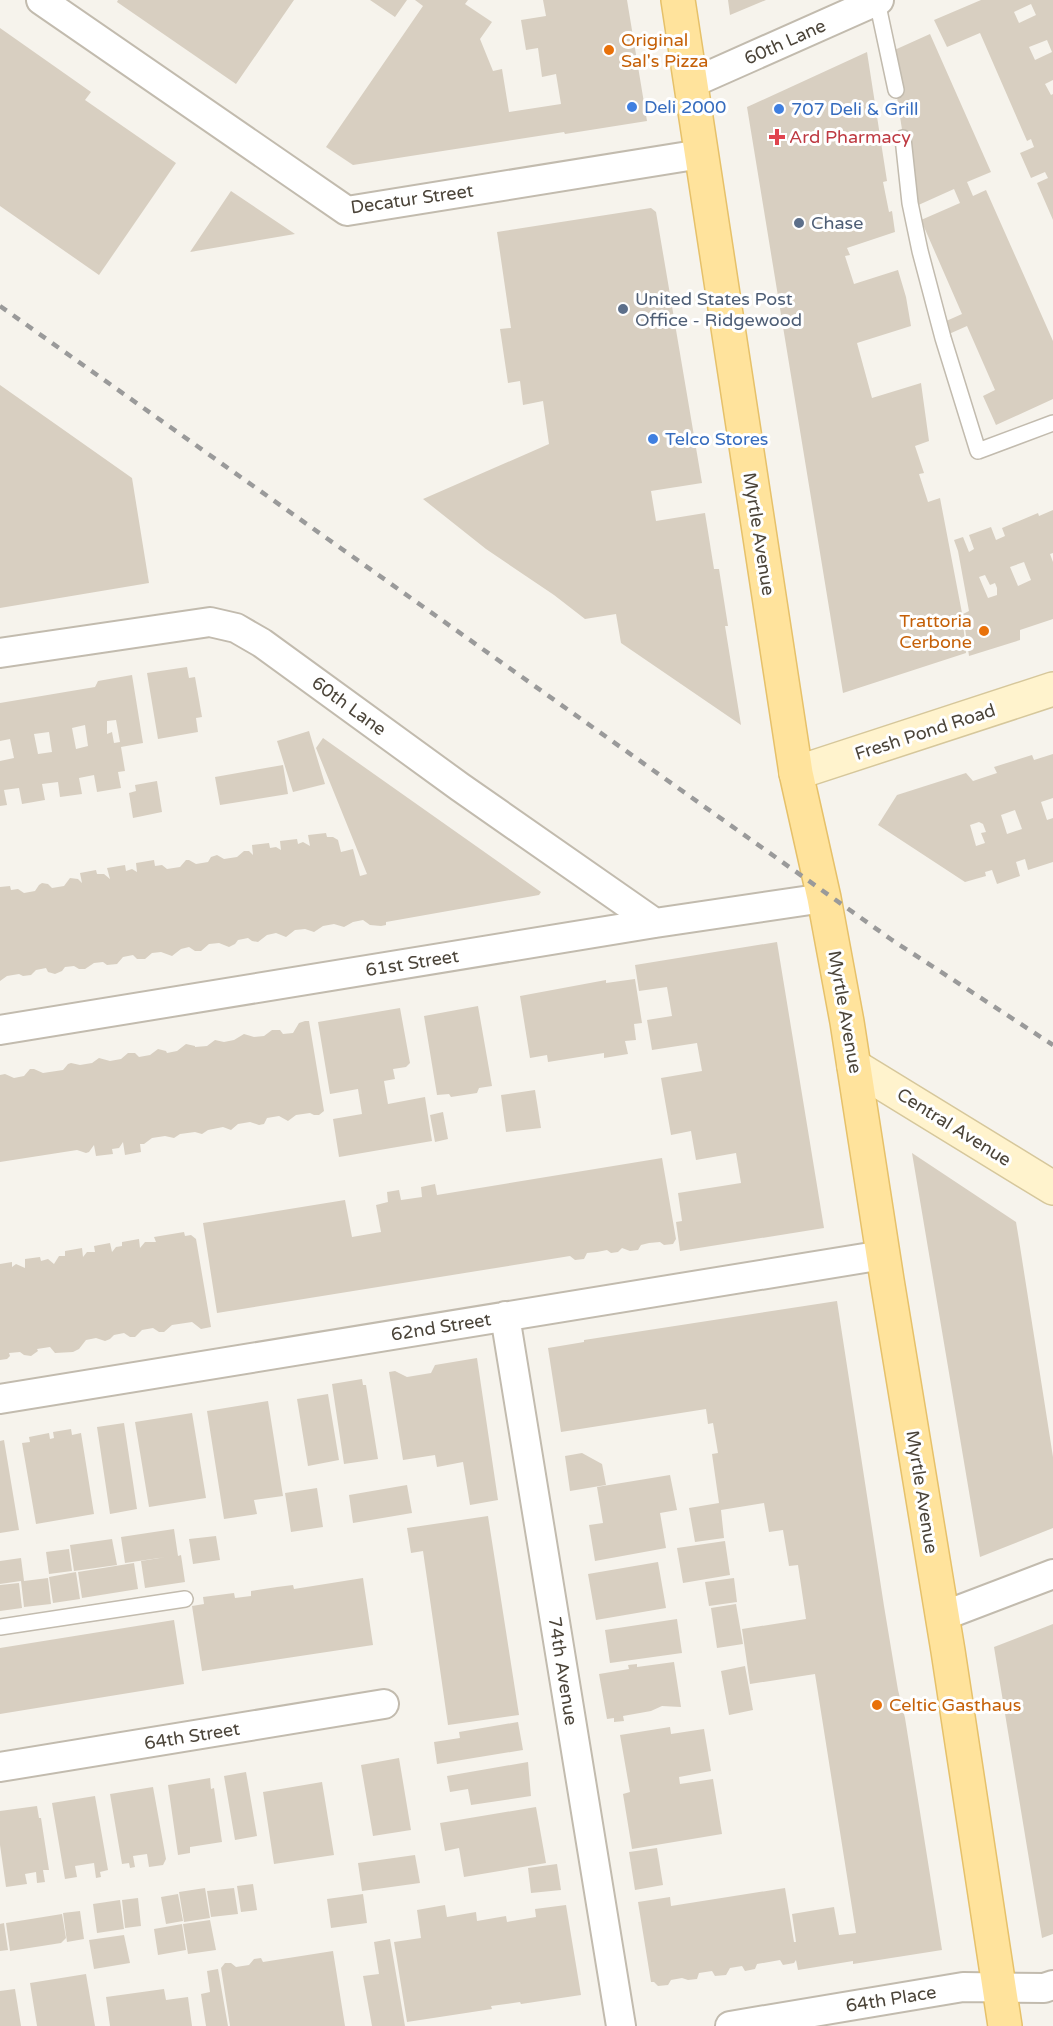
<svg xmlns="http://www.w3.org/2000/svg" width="1053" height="2026" viewBox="0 0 1053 2026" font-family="'Varela Round',sans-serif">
<rect width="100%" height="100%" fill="#f6f3ec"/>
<path fill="#d8cfc1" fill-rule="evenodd" d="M118,0H294L236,84L117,2Z
M370,0H407L395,17Z
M415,0H468L465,4L492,22L480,39L493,71L502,69L509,112L561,104L556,74L542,77L538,48L526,50L521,20L546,16L543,0H627L647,121L565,134L564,132L353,165L326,147L423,6Z
M728,0H766L730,15Z
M981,0H1053V80L1045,84L1051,95L1053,94V220L1037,183L1048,178L1045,172L1031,178L1020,153L1034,147L1031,139L1027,141L980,33L947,47L934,20ZM1031,4L1036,15L1019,23L1014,12ZM1047,40L1052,52L1035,60L1029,47Z
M0,28L91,92L85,100L176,163L99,275L0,206Z
M930,34L991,172L967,182L973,196L986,190L1053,341V399L996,425L983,396L995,390L967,326L949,334L944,322L962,314L921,220L960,203L954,189L914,207L890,52Z
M867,52L887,181L883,182L889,212L892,211L895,232L847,248L850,255L845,256L854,284L898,270L906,297L911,326L857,343L872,398L921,383L929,441L915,446L924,473L919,474L928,502L940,498L962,613L966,653L843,693L747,107Z
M231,191L295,234L190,252Z
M651,208L656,212L702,483L651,491L656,521L705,513L714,569H719L728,626H725L741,725L621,643L616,614L585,619L554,595L486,549L423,499L549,444L543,401L523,405L520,381L508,383L500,329L511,328L497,232Z
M0,385L132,478L149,583L0,608Z
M1053,510V553L1050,554L1053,562V619L1020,630V640L969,656L963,614L969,611L958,551L954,540L963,537L969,552L974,549L969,535L991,527L996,540L1005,536L1002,528L1038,513L1039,516ZM1024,562L1031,580L1018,586L1010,567ZM985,575L990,585L995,583L997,588V595L988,598L979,577Z
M187,667L189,678L195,677L202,717L196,718L198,732L158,739L147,673Z
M132,675L143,743L121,747L125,771L118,772L121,788L97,792L94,775L79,778L82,794L60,797L58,782L42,784L45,800L22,804L19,788L4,790L7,805L0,806V761L14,758L10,739L0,741V703L95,687L98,681ZM116,720L120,742L114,743L112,732L107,734V721ZM85,725L88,746L76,749L72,728ZM49,732L52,752L38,754L34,734Z
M309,731L325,784L293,792L277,741Z
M323,738L541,892L539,895L386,922V925L381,926L370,925L363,920L353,922L344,927L334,924L323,926L314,932L305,929L295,930L286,937L276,933L267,935L258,942L252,941L248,938L238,940L235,944L229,947L219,943L209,944L201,951H195L189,947L181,949L172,956L161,952L152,953L145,959H137L133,955L123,957L117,964L107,965L103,962L94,963L85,969H79L74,966L65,967L62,971L55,974L48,972L46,968L36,970L31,975L23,976L19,974L7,976L0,981V887L10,886L11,890L18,889L24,893L35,891L39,885L42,883L48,884L52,888L64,886L70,878L78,879L82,883L80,873L96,870L97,874H104L110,879L107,868L125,865L126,871L132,869L137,872L136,863L154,860L155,866L162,865L167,869L180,867L186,860H189L196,864L208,862L211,857L217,855L224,859L237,857L244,851H249L253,855L252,845L269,843L270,848L276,847L281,850L280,841L297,839L298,844L303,842L310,846L308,835L326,833L327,837H333L338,840L341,852L353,849L360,876L367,874L316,748Z
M1053,754V798L1041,802L1047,820L1053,818V862L1028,870L1025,859L1016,862L1020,876L997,884L992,870L985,872L986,876L965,882L878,825L897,795L966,773L973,781L997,773L994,767L1032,755L1034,760ZM1015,810L1022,829L1007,834L1001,815ZM979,822L983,824L986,832L981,833L985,843L976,846L970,825Z
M283,765L288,794L220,805L215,777Z
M157,781L162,812L133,818L129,793L136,791L135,785Z
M777,942L824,1228L680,1251L676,1222L682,1221L678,1193L741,1183L736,1153L696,1160L691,1131L671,1135L661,1078L702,1071L697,1043L652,1050L647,1020L672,1016L667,987L639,991L635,965Z
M635,979L642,1023L634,1024L636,1040L625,1041L628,1054L604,1058V1053L548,1062L547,1055L530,1058L520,996L606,980V983Z
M478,1006L492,1086L479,1088L477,1093L451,1097L449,1094L437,1095L424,1016Z
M400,1008L410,1063L406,1067L393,1069L395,1079L384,1081L388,1104L425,1097L432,1141L339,1157L333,1119L362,1114L358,1089L330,1094L318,1022Z
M305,1021H309L324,1111L319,1115H314L310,1113L296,1115L288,1121L279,1116L267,1118L264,1124L259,1125L250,1122L238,1124L231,1130L223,1127L208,1130L202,1134L195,1132L180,1134L174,1138L165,1136L152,1138L144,1144H140L141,1152L125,1155L123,1142L119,1148L112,1149L113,1154L96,1156L94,1145L89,1152L86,1153L77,1150L0,1162V1075L5,1074L14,1078L24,1076L30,1069H34L43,1073L63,1070L68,1064L71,1063L80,1065L92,1063L99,1058L110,1061L121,1059L128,1053H135L139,1057L150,1055L158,1049L166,1051L167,1053L177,1051L186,1044L195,1046V1047L207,1046L215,1040L224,1042L234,1040L244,1034L254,1037L264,1036L272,1030H280L283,1034L293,1033L299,1023Z
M535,1090L541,1128L506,1132L501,1095Z
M443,1112L448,1139L435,1142L430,1115Z
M912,1153L1016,1222L1019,1240L1053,1457V1528L980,1557Z
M662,1158L676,1239L673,1244L664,1245L660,1242L649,1243L641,1245L638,1250L630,1251L622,1248L618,1252L611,1253L607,1250L597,1252L587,1253L584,1259L575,1260L570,1256L217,1313L203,1223L345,1200L352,1237L381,1232L376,1205L388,1202L387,1192L399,1190L401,1200L422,1197L421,1187L435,1184L437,1195Z
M184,1232L185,1236L191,1235L196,1239L211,1327L201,1329L192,1322L172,1325L164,1332H159L153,1328L142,1330L135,1337H130L124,1333L114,1335L110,1339L105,1341L96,1338L86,1340L79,1349L73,1352L55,1353L50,1347L37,1349L38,1351L31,1356L24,1355L20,1352L9,1353L10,1356L7,1359L0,1360V1264L12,1262V1267L16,1264L25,1268V1259L40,1257L41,1261L48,1259L54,1264L59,1256H65V1251L82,1248L83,1257L87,1252H95L94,1246L110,1243L112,1252L116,1247L122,1246V1242L139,1239L140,1248L145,1242H156L154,1237Z
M837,1301L884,1606L898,1690L905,1718L942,1950L853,1964V1961L798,1970L796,1960L794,1963L783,1965L780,1960L757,1964L755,1969L745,1971L742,1966L730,1968L726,1975L715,1976L712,1971L699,1973L697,1979L688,1980L682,1978L671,1980L668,1985L658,1986L654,1982H651L638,1902L670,1897L671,1906L785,1888L794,1942H796L792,1914L834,1907L839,1935L856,1933L815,1674L750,1684L742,1629L806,1619L798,1565L789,1566L783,1530L769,1532L764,1503L721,1510L724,1538L695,1542L689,1508L719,1503L712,1454L718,1453L713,1423L708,1424L706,1409L561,1432L548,1348L584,1342V1340Z
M477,1358L498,1500L470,1505L463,1462L437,1467L435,1455L403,1460L389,1372L395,1371L407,1377L431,1373L435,1365Z
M362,1379L363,1385H366L378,1459L344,1464L332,1384Z
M328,1394L339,1460L308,1466L297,1399Z
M268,1401L283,1496L254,1500L257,1514L224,1519L207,1411Z
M192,1413L206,1498L149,1507L135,1422Z
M124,1423L137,1509L110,1514L97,1427Z
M71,1429L72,1435L81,1433L94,1514L36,1524L22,1443L30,1442L29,1437L49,1433L50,1439L54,1438L53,1432Z
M4,1440L19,1530L0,1533V1441Z
M582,1453L602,1464L606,1485L570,1491L565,1456Z
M670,1475L677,1510L660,1513L666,1548L595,1561L589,1525L603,1523L597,1487Z
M407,1485L412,1513L353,1523L349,1495Z
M317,1488L323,1527L291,1532L285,1493Z
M488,1516L519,1715L448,1725L423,1551L411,1553L407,1528Z
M174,1529L178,1556L181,1555L185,1582L145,1588L141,1561L166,1557L125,1563L121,1537Z
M216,1536L220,1560L193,1564L189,1539Z
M112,1539L117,1565L74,1571L70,1545Z
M725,1541L730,1575L683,1583L677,1548Z
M69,1549L72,1571L49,1574L46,1552Z
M21,1558L24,1581L48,1578L51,1604L24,1607L21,1581L0,1584V1561Z
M658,1562L666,1608L596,1620L588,1574Z
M134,1563L138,1589L82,1598L78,1572Z
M76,1572L80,1599L53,1603L49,1577Z
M363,1578L373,1645L202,1671L192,1606L204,1604L203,1597L234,1593L235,1598L251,1596V1591L277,1587L293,1585L294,1589Z
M734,1578L737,1602L709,1606L705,1582Z
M19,1583L22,1608L0,1611V1585Z
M736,1604L743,1644L717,1648L711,1608Z
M677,1619L682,1653L610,1663L605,1630Z
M174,1620L184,1684L0,1714V1648Z
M1053,1624V1934L1042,1938L994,1647Z
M674,1662L681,1707L662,1706L651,1711L623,1716L624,1721L614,1722V1718L607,1719L599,1674L629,1669L628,1665L637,1664V1667Z
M745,1666L753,1710L729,1715L721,1671Z
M518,1722L523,1750L437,1764L434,1742L460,1738L459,1732Z
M670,1727L671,1734L704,1729L711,1771L679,1777L680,1784L713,1779L722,1834L632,1849L623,1794L630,1792L620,1735Z
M399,1758L411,1830L373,1836L361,1765Z
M528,1762L531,1796L471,1805L468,1789L450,1792L447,1776Z
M246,1772L257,1836L235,1840L224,1776Z
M210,1778L211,1789L214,1788L222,1842L190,1847V1853L178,1855L168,1785Z
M322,1782L334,1855L274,1864L263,1792Z
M153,1787L166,1859L163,1865L149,1867L147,1854L133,1856L135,1867L130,1868L129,1863L122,1864L110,1794Z
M95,1796L108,1870L100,1872L101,1877L96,1878L94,1863L75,1866L77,1877L65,1879L52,1803Z
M37,1806L39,1818H41L49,1870H43L45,1882L37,1883L36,1872L25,1874L27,1884L6,1887L0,1845V1811Z
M536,1807L546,1863L464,1877L459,1848L445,1851L440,1823Z
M657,1848L663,1885L635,1890L629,1852Z
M415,1855L420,1883L362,1891L358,1863Z
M557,1864L561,1890L531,1893L528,1868Z
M253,1884L257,1910L241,1912L237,1886Z
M205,1888L210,1918L184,1922L179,1892Z
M234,1888L238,1914L211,1917L207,1891Z
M178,1894L183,1921L166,1924L161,1897Z
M363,1894L367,1923L331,1928L327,1899Z
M138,1898L141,1926L125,1928L122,1900Z
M120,1900L124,1929L97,1933L93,1904Z
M445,1905L447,1917L476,1912L477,1921L506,1916L507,1922L536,1917L535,1909L566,1905L581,1995L521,2004L520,2002L491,2006L492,2009L407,2022L394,1942L421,1938L417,1910Z
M80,1911L84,1939L67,1942L63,1913Z
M62,1914L66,1938L61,1943L10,1951L6,1923Z
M210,1920L216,1950L188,1954L183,1924Z
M4,1923L8,1950L0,1951V1924Z
M182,1924L186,1950L158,1955L154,1929Z
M124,1935L130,1963L94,1969L89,1940Z
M390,1939L405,2026H372L363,1976L379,1974L374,1942Z
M333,1951L345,2026H230L221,1968L225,1963H231L236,1967L249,1965L254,1959L261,1958L263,1962Z
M218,1969L228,2026H206L201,1994L210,1992L207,1971Z
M86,1974L95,2026H37L30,1983Z
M15,1989L21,2026H0V1991Z
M164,1989L166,2000L188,1997L192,2026H110L106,1997Z"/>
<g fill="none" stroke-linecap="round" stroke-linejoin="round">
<defs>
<path id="service" d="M877,1L896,90
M903,138L910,203L920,251L943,338L978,451L1053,423
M0,1627L185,1599"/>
<path id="minor" d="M41,0L347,211L701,154
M690,84L879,0
M0,653L210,622L236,628L262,643L460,787L655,923
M0,1030L655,923L824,898
M505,1316L621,2026
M0,1399L883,1255
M943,1616L1053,1574
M0,1767L384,1704
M730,2026L963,1987L1044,1988L1053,1985"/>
<path id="secondary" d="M796,773L1053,689
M854,1066L1053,1188"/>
<path id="primary" d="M678,0L796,773L824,898L847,1022L887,1280L948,1651L1005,2026"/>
</defs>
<use href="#service" stroke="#c2bbae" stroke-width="18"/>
<use href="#minor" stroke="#c2bbae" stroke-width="32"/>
<use href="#secondary" stroke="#d6c79b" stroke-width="36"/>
<use href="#primary" stroke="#e6c16a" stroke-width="36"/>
<use href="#service" stroke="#fff" stroke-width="15"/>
<use href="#minor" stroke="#fff" stroke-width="28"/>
<use href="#secondary" stroke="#fff3cd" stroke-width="33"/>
<use href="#primary" stroke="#ffe39c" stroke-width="33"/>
<path stroke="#9a9a9a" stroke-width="4.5" stroke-dasharray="8 8" stroke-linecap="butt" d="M0,306L892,940L1053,1045"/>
</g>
<g fill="#e8710a" stroke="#fff" stroke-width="2">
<circle cx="609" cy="50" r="6"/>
<circle cx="984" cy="631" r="6"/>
<circle cx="877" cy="1705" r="6"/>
</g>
<g fill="#3f7fe0" stroke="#fff" stroke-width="2">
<circle cx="632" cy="107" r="6"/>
<circle cx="779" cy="109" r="6"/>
<circle cx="653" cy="439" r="6"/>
</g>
<path fill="#e0444e" stroke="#fff" stroke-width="2" d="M774 128h6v6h6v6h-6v6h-6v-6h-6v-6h6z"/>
<g fill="#5c6f8a" stroke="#fff" stroke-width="2">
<circle cx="799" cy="223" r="6"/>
<circle cx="623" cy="309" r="6"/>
</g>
<g text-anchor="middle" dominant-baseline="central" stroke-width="6" stroke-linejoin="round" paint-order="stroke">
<g font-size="18" fill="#c56008" stroke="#fff" text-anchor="start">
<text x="621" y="40">Original<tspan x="621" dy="21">Sal's Pizza</tspan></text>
<text x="972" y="621" text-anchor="end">Trattoria<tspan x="972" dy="21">Cerbone</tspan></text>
<text x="889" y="1705">Celtic Gasthaus</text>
</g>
<g font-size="18" fill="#4b4439" stroke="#fff">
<text transform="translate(785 42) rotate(-24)">60th Lane</text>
<text transform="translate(412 199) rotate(-8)">Decatur Street</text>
<text transform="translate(759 534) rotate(81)">Myrtle Avenue</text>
<text transform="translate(349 706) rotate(36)">60th Lane</text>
<text transform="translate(925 732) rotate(-18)">Fresh Pond Road</text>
<text transform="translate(412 963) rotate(-9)">61st Street</text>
<text transform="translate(845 1012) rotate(80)">Myrtle Avenue</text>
<text transform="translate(954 1127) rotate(32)">Central Avenue</text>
<text transform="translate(441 1327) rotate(-9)">62nd Street</text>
<text transform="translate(922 1492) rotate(81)">Myrtle Avenue</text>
<text transform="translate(563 1671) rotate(81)">74th Avenue</text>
<text transform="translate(192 1736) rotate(-9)">64th Street</text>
<text transform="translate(891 1999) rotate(-9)">64th Place</text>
</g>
<g font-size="18" fill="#366cbe" stroke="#fff" text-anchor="start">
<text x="644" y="107">Deli 2000</text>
<text x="791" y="109">707 Deli &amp; Grill</text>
<text x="665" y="439">Telco Stores</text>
</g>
<g font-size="18" fill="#be3a42" stroke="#fff" text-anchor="start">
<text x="789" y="137">Ard Pharmacy</text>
</g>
<g font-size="18" fill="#4e5e75" stroke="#fff" text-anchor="start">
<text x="811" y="223">Chase</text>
<text x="635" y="299">United States Post<tspan x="635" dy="21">Office - Ridgewood</tspan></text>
</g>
</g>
</svg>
